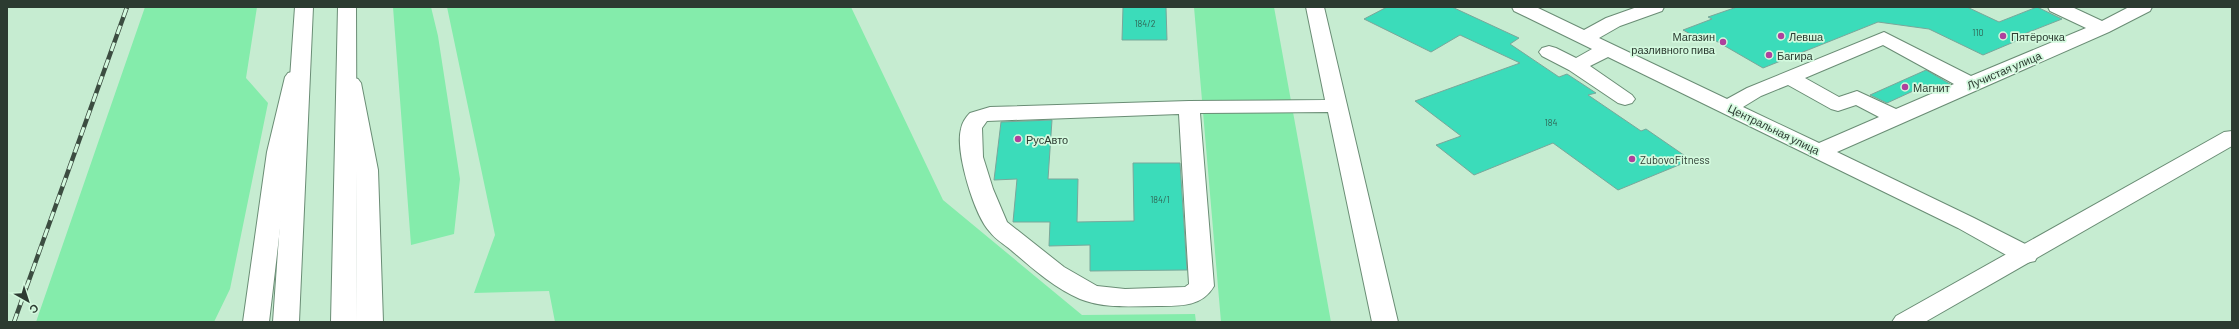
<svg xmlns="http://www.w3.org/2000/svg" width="2239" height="329" viewBox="0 0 2239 329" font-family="Barlow,sans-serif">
<rect width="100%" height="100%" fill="#c6ecd1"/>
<path fill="#84ecab" d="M145,7H257L246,78L268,103L230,289L214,322H36Z
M393,7H431L438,36L460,179L454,234L411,245Z
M447,7H851L943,200L1082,315L1195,314L1196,322H555L549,291L474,293L495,235Z
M1194,7H1274L1331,322H1221Z"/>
<path fill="#3bdcba" stroke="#79a79a" d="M1123,7H1166L1167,40H1122Z
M1387,7H1452L1519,38L1510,44L1559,77L1567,74L1596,93L1588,95L1641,131L1646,129L1691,160L1618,190L1553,143L1474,175L1436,145L1461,136L1415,101L1520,63L1460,35L1431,52L1364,19Z
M1737,7H1967L1999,22L2037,7L2062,19L2024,34L2028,36L1983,55L1929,29L1878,22L1763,68L1711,38L1703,41L1683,30L1712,19L1708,17Z
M1926,70L1950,84L1934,91L1924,86L1887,103L1870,95Z
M1052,120L1048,179H1078L1077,222L1134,221L1133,163H1180L1187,270L1090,271V245L1049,246L1050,222H1013L1017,179L994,180L1001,122Z"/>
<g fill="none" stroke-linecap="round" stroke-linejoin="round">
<defs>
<path id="minor" d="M1306,7H1324L1398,322H1372L1328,112L1200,113L1214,286C1202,307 1180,306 1158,306C1132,306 1105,309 1080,299C1054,288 1032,268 1011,250C1004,244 995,239 990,232C974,215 955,151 961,129C962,123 966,117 970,113L990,107L1189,101L1325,100ZM1179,114L1189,284L1185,287L1125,289L1097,286L1064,267L1007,222L993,189L983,157L982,128L987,121Z
M1512,7H1536L1584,30L1606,18L1637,7H1664L1662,11L1620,26L1599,38L1727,99L1747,88L1884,32L1971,76L2086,28L2050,11L2048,7H2072L2102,21L2129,7H2152L2150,11L2109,32L1837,152L1974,218L2035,249L2038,255L2035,261L2026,263L2017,261L1958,228L1608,57L1590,66L1632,95L1635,99L1632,103L1625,105L1618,103L1569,70L1542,56L1539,52L1542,48L1549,46L1556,48L1576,58L1592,49L1514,11ZM1883,45L1954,84L1896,109L1857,91L1839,97L1805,78ZM1788,85L1831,109L1838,111L1856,105L1879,117L1819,143L1743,107L1761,96Z
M295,71L302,73L305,77L289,152L269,322H243L267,152L285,77L288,73Z"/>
<path id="major" d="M351,77L358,79L361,83L378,170L383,322H357L356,170L341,83L344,79Z
M2232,131V146L1925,322H1892L1896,316L2224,132Z"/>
<path id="highway" d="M295,7H313L299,322H273Z
M338,7H356L357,322H331Z"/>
</defs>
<use href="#minor" stroke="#6a8d75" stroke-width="2"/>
<use href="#major" stroke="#6a8d75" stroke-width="2"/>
<use href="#highway" stroke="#6a8d75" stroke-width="2"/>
<use href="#minor" fill="#fff" fill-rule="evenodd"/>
<use href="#major" fill="#fff" fill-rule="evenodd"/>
<use href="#highway" fill="#fff" fill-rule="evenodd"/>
<defs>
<path id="rail" d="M14,322L127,7"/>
</defs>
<use href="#rail" stroke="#3c4d41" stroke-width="4.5"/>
<use href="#rail" stroke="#d3f9de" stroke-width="3" stroke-dasharray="9" stroke-linecap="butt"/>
</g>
<g fill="#af409d" stroke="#d3f9de" stroke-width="1.5">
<circle cx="1781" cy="36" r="4"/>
<circle cx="2003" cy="36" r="4"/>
<circle cx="1723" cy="42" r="4"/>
<circle cx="1769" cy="55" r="4"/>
<circle cx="1905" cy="87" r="4"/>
<circle cx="1018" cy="139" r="4"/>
<circle cx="1632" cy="159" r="4"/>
</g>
<g text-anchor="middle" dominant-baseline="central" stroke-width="3.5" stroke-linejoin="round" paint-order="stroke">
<g font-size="9" fill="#306353">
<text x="1145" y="23">184/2</text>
<text x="1978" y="32">110</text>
<text x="1551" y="122">184</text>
<text x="1160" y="199">184/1</text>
</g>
<g font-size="11" fill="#2c3b31" stroke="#d3f9de" text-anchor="start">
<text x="1715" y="36" text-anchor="end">Магазин<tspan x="1715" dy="13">разливного пива</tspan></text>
<text x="1789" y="36">Левша</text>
<text x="2011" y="36">Пятёрочка</text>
<text x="1777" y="55">Багира</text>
<text x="1913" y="87">Магнит</text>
<text x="1026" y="139">РусАвто</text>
<text x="1640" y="159">ZubovoFitness</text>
</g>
<g font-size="11" fill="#2c3b31" stroke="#d3f9de">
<text transform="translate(2004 70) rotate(-23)">Лучистая улица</text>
<text transform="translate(1774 129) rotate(26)">Центральная улица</text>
</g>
</g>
<rect width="2239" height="329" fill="none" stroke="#2c3b31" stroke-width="16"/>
<g transform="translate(28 301) rotate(141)" stroke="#d3f9de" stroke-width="3" paint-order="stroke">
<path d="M0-3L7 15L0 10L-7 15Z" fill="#2c3b31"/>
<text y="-6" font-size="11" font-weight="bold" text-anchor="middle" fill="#2c3b31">С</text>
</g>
</svg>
